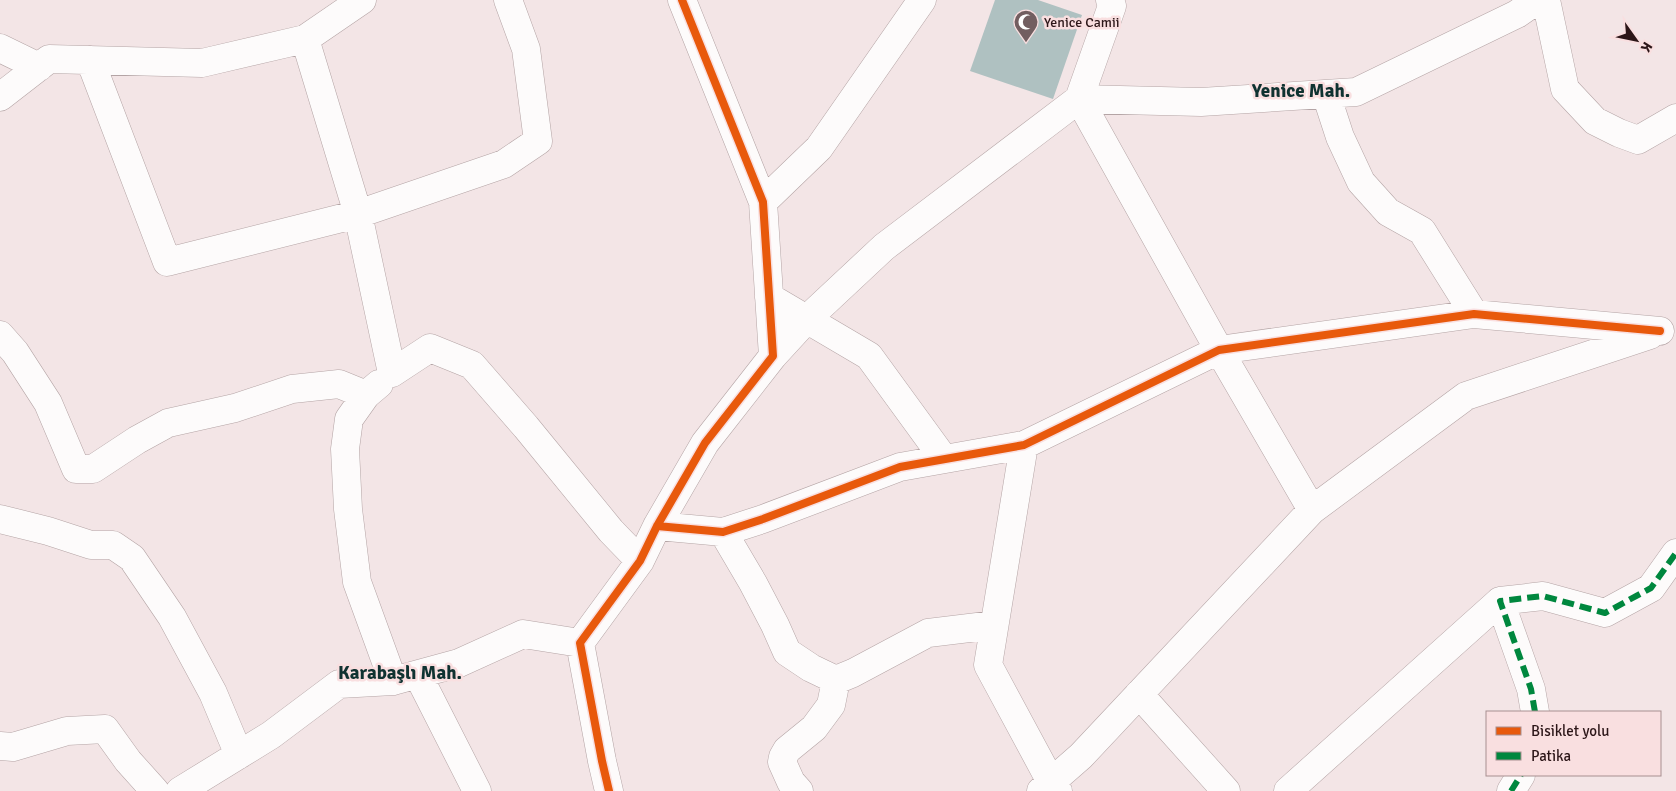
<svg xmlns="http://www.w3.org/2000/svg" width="1676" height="791" viewBox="0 0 1676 791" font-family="Signika,sans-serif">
<rect width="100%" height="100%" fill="#f3e5e6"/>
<path fill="#afc1c1" d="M995,0H1038L1082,15L1053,99L970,71Z"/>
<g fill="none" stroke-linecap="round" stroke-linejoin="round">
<defs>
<path id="minor" d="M1546,0L1565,89L1595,121L1619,133L1638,140L1676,118
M305,39L358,214L392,373L430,348L472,365L526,427L611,531L640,561
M0,48L39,67
M90,60L167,262L358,214L504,164L538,141L526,49L508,0
M1326,94L1340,137L1361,182L1388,212L1422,231L1474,314
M0,97L49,59L202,63L305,39L362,0
M1079,99L1201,102L1356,92L1517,14L1537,0
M1079,99L1219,350L1312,510
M763,202L819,148L922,0
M769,297L869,356L944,459
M0,335L15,352L48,403L76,469H93L137,440L168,423L235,408L292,389L339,384L366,395
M773,356L807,319L884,247L1079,99L1112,6L1110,0
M379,384L366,395L349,419L345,449L348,509L357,582L393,681
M1024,445L988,665L1051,782L1058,791
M0,519L48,531L91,545H113L132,558L172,617L213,693L239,755
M657,526L723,532L763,519L900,467L1024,445L1219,350L1474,314L1660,331
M723,532L753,583L775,625L787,652L811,668L836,680L853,673L928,633L994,625
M1500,601L1531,689L1535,712
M418,675L477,791
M1139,694L1226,791
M0,746L13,747L67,731L105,729L128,761L155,791
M180,791L271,735L339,684L393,681L459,663L523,634L580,643
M609,791L602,761L580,643L640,561L657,526L705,443L773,356L763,202L682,0
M799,791L791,782L782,762L783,757L787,750L814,728L831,705L836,680
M1041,791L1081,756L1312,510L1466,396L1650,335
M1288,791L1500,601L1543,596L1605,613L1651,588L1676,553
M1511,791L1521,775"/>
</defs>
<use href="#minor" stroke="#b4a4a5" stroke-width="29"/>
<use href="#minor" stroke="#fdfbfb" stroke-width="28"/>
<path stroke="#00873e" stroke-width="6" stroke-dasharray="12 6" stroke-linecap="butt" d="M1535,712L1531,689L1500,601L1543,596L1605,613L1651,588L1676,553
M1511,791L1521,775"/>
<defs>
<path id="cycleway" d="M657,526L723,532L763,519L900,467L1024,445L1219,350L1474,314L1660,331
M609,791L602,761L580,643L640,561L657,526L705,443L773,356L763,202L682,0"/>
</defs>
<use href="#cycleway" stroke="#f9dfe0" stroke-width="11"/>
<use href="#cycleway" stroke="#e8590c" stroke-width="8"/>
</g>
<defs>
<symbol id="mosque-pin" viewBox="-11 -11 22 30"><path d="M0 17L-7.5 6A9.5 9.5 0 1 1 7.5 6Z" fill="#725e60" stroke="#f9dfe0"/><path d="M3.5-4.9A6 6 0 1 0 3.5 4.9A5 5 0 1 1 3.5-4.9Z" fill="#fff"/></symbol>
</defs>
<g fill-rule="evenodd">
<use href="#mosque-pin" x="1012" y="8" width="28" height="38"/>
</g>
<g text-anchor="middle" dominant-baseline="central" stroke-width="5" stroke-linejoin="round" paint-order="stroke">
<g font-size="14" fill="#2c1618" stroke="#f9dfe0" text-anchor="start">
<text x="1044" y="22">Yenice Camii</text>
</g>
<g font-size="19" font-weight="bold" fill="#0f3231" stroke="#f9dfe0">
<text x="1301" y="91">Yenice Mah.</text>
<text x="400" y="673">Karabaşlı Mah.</text>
</g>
</g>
<rect x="1486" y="711" width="175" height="65" fill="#f9dfe0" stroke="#a78f90"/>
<rect x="1496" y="727" width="25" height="8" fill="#e8590c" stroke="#a78f90"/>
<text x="1531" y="736" font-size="15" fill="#2c1618">Bisiklet yolu</text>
<rect x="1496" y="752" width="25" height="8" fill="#00873e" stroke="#a78f90"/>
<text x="1531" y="761" font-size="15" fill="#2c1618">Patika</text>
<g transform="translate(1636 40) rotate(123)" stroke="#f9dfe0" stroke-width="4" paint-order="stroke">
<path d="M0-4L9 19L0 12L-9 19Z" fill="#2c1618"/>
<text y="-8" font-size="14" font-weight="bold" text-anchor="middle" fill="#2c1618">K</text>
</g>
</svg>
